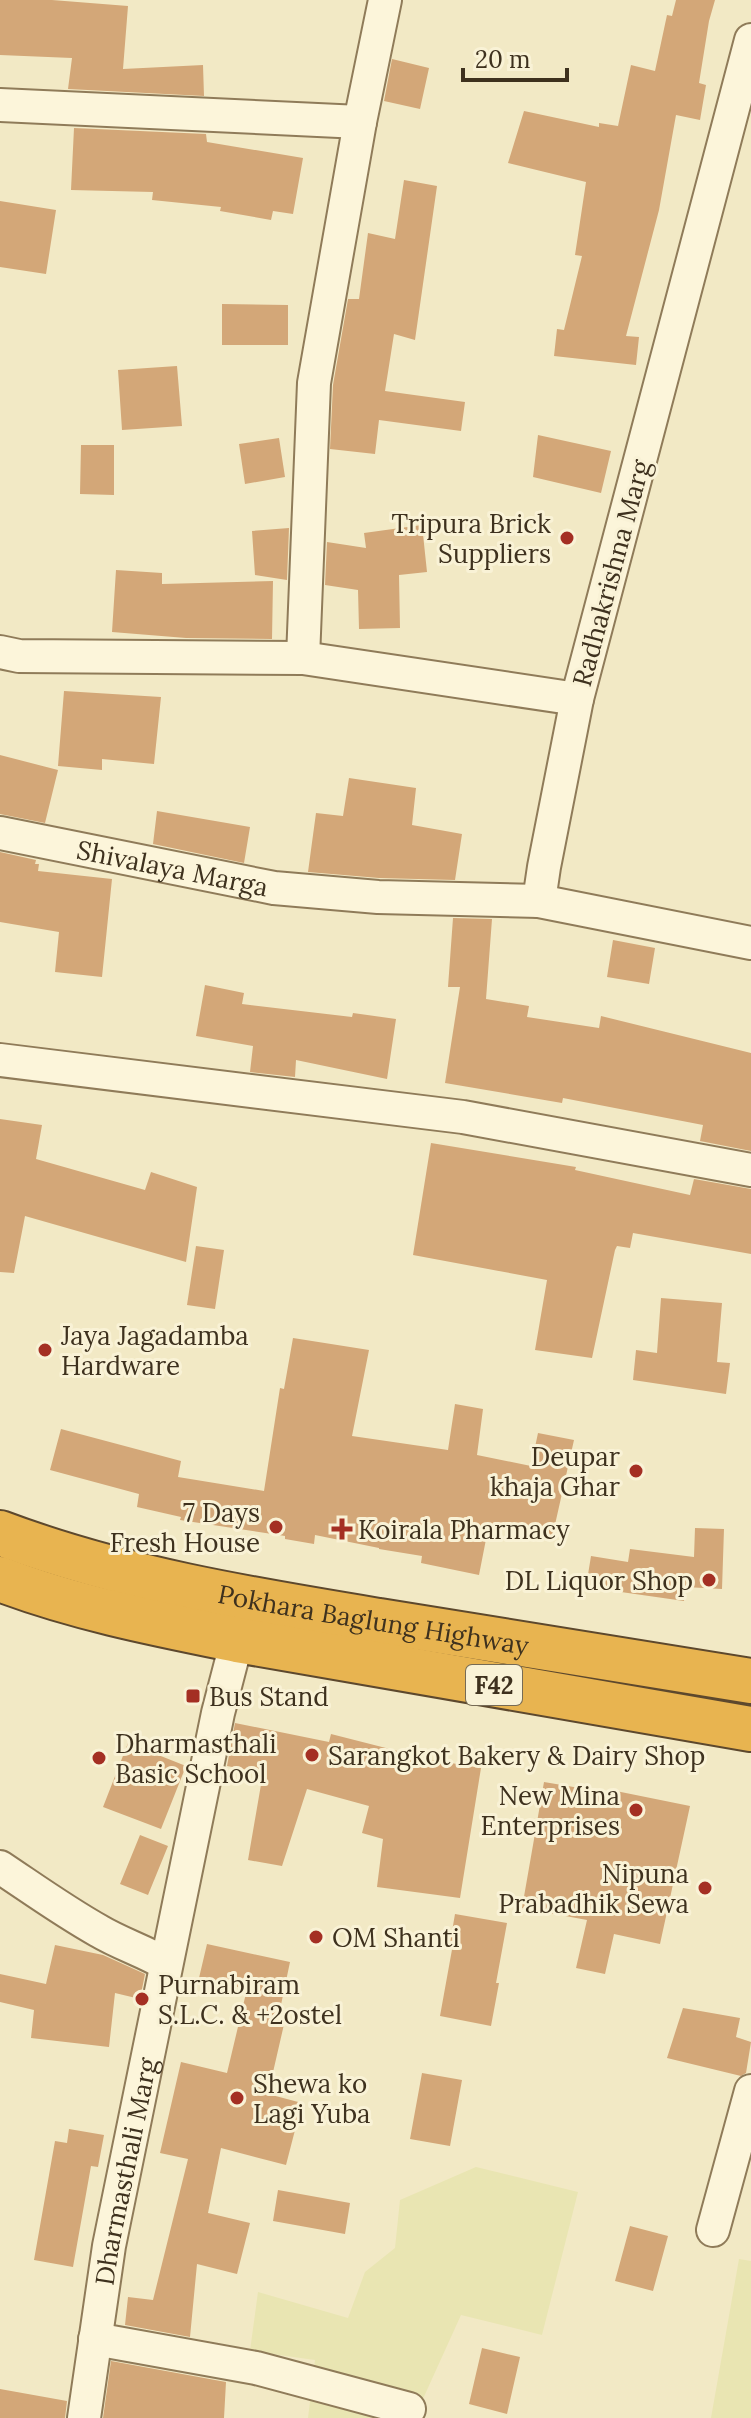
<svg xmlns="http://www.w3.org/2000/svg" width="751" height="2418" viewBox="0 0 751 2418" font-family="Lora,serif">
<rect width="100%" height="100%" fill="#f2e9c5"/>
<path fill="#e9e5b2" d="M476,2167L578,2192L542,2335L461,2315L422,2401L379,2405L376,2418H308L315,2360L250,2351L258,2292L348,2318L365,2272L395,2248L400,2200Z
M739,2259L751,2261V2418H711Z"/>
<path fill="#d3a778" d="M0,0H52L128,6L123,69L203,65L204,96L68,89L72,58L0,55Z
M676,0H715L709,21L699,83L706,85L700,120L676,115L659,210L626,336L639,337L636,365L554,356L557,329L564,330L582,256L575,255L586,182L508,163L524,111L599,127V123L618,126L631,65L655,71L667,15L672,16Z
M392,59L429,68L420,109L384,101Z
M74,128L206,134L207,142L303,158L293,214L273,211L271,220L220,211L221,207L152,200L153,192L71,190Z
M404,180L437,186L415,340L394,334L385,391L465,402L461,431L379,420L375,454L330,449L333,385L348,299H359L368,233L395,239Z
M0,201L56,210L46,274L0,267Z
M222,304L288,305V345H222Z
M177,366L182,426L122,430L118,370Z
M538,435L611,451L601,493L533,477Z
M279,438L285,477L245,484L239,444Z
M81,445H114V495L80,494Z
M422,525L427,572L399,575L400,628L359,629L358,590L325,585L327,542L366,548L364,533Z
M289,528L287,580L255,575L252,531Z
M116,570L162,573V584L273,581L272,639L186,638L112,632Z
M64,691L161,697L154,764L102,759V770L58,766Z
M0,755L58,770L45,823L0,814Z
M349,778L416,788L412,825L462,834L455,880L379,878L308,872L316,813L343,816Z
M157,811L250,827L244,863L153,844Z
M0,852L36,860L35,864H39L38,871L112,879L102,977L55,972L59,932L0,922Z
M453,918L492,919L486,999L529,1006L527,1017L599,1028L601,1016L751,1053V1151L700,1141L703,1125L563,1098L562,1103L445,1083L460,987H448Z
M613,940L655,948L649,984L607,977Z
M205,985L244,993L242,1004L352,1017L353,1013L396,1019L387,1079L296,1060L295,1077L250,1072L253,1046L196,1036Z
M0,1119L42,1125L36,1159L145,1190L151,1172L197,1187L186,1262L25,1216L14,1273L0,1272Z
M431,1143L576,1167L575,1170L690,1195L694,1179L751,1189V1254L633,1233L630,1248L617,1246L615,1250L592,1358L535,1350L547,1280L413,1255Z
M196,1246L224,1250L215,1309L187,1305Z
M661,1298L722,1303L717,1362L730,1363L726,1394L633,1380L636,1350L657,1353Z
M293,1338L369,1350L352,1436L448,1450L455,1404L483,1409L477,1455L531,1466L538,1433L574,1440L552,1538L489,1524L479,1575L421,1563L422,1556L379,1549V1548L315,1535L314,1544L285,1539V1536L180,1520L181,1517L137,1507L139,1494L50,1470L61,1429L181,1461L178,1477L264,1491L280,1388L284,1389Z
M695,1528L724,1529L722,1589L685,1587L684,1601L586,1587L591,1556L628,1562L630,1549L694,1557Z
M235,1723L329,1742L331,1734L433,1760L481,1768L460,1898L377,1887L383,1839L362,1833L369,1806L307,1789L282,1866L248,1860L263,1773L227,1766Z
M128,1743L186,1766L161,1829L103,1807Z
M544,1782L615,1794L616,1791L690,1806L660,1944L614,1934L605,1974L576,1968L587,1920L522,1908Z
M140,1835L168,1846L148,1895L120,1884Z
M455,1914L507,1923L496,1983H499L491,2026L440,2016L453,1944L450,1943Z
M207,1944L290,1962L278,2019L285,2020L268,2094L302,2103L286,2165L221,2148L208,2213L250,2223L237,2274L197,2264L190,2337L125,2325L128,2297L153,2300L188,2159L160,2153L181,2062L227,2073L247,1989L199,1978Z
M55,1945L103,1955L145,1974L140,1999L115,1993L109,2047L31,2038L34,2010L0,2002V1974L46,1984Z
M683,2008L740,2018L736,2037L751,2042L746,2073L741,2076L667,2058Z
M422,2073L462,2080L450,2146L410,2139Z
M69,2129L104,2135L98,2167L91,2166L73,2267L34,2260L55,2141L67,2143Z
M278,2190L350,2203L345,2234L273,2221Z
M630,2226L668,2236L653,2291L615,2281Z
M482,2348L520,2357L507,2414L469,2404Z
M111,2361L226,2382L224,2418H103Z
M0,2389L67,2401L65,2418H0Z"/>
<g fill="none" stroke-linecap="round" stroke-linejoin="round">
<defs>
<g id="street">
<path d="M751,40L577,699L544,867L539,901L751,943"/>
<path d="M0,105L360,122"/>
<path d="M0,652L19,656L303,658L577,699"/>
<path d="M303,658L314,383L360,122L385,0"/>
<path id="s1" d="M0,833L274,888L378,897L539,901"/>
<path d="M0,1060L463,1117L751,1170"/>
<path d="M0,1867C33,1889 65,1912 99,1931C121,1944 144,1951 166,1964"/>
<path d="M713,2230L751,2091"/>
<path d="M95,2339L256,2368L409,2409"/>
<path id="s2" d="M84,2418L109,2246L218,1713L237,1640L239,1621"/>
</g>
<g id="highway">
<path id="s3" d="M0,1533C122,1579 251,1600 379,1621C503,1641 627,1661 751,1681"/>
<path d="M0,1579C76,1608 158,1624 237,1640L751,1729"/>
</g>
</defs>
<use href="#street" stroke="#8f7b59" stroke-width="36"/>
<use href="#highway" stroke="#5d482d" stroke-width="48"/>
<use href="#street" stroke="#fcf5da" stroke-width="32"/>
<use href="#highway" stroke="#e8b450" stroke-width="44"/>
</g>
<g fill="#a42f23" stroke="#f9f2d6" stroke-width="3">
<circle cx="567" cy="538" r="8"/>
<circle cx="45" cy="1350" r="8"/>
<circle cx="636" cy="1471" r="8"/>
<circle cx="276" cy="1527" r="8"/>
<path d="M338 1517h8v8h8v8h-8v8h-8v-8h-8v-8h8z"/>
<circle cx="709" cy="1580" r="8"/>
<rect x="185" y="1688" width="16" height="16" rx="4"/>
<circle cx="312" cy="1755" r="8"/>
<circle cx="99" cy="1758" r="8"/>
<circle cx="636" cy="1810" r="8"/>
<circle cx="705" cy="1888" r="8"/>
<circle cx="316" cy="1937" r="8"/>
<circle cx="142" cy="1999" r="8"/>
<circle cx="237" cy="2098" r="8"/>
</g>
<g text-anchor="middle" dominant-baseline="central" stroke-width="6" stroke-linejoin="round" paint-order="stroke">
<rect fill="#f9f2d6" stroke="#766b55" stroke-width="2" x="466" y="1665" width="56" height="40" rx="6"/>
<g font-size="24" font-weight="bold" fill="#3e311e">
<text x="494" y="1685">F42</text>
</g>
<g font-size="26" fill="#3e311e" stroke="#f9f2d6" text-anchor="start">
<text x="551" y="523" text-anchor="end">Tripura Brick<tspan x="551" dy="30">Suppliers</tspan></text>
<text x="61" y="1335">Jaya Jagadamba<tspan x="61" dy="30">Hardware</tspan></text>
<text x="620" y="1456" text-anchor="end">Deupar<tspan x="620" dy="30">khaja Ghar</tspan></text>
<text x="260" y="1512" text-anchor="end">7 Days<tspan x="260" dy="30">Fresh House</tspan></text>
<text x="358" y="1529">Koirala Pharmacy</text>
<text x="693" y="1580" text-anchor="end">DL Liquor Shop</text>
<text x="209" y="1696">Bus Stand</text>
<text x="115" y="1743">Dharmasthali<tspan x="115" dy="30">Basic School</tspan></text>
<text x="328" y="1755">Sarangkot Bakery &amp; Dairy Shop</text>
<text x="620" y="1795" text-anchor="end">New Mina<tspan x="620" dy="30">Enterprises</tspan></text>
<text x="689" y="1873" text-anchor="end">Nipuna<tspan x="689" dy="30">Prabadhik Sewa</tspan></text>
<text x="332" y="1937">OM Shanti</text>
<text x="158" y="1984">Purnabiram<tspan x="158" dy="30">S.L.C. &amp; +2ostel</tspan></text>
<text x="253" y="2083">Shewa ko<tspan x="253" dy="30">Lagi Yuba</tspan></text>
</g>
<g font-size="26" fill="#3e311e" stroke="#f9f2d6">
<text transform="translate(611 573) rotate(-75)">Radhakrishna Marg</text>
<text stroke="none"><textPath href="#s1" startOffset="176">Shivalaya Marga</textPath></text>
<text stroke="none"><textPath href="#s3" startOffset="384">Pokhara Baglung Highway</textPath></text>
<text stroke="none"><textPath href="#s2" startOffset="250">Dharmasthali Marg</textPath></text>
</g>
</g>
<path d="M463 68v12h104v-12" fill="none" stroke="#3e311e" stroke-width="4"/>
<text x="475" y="68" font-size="24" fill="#3e311e" stroke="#f9f2d6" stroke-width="6" paint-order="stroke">20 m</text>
</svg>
